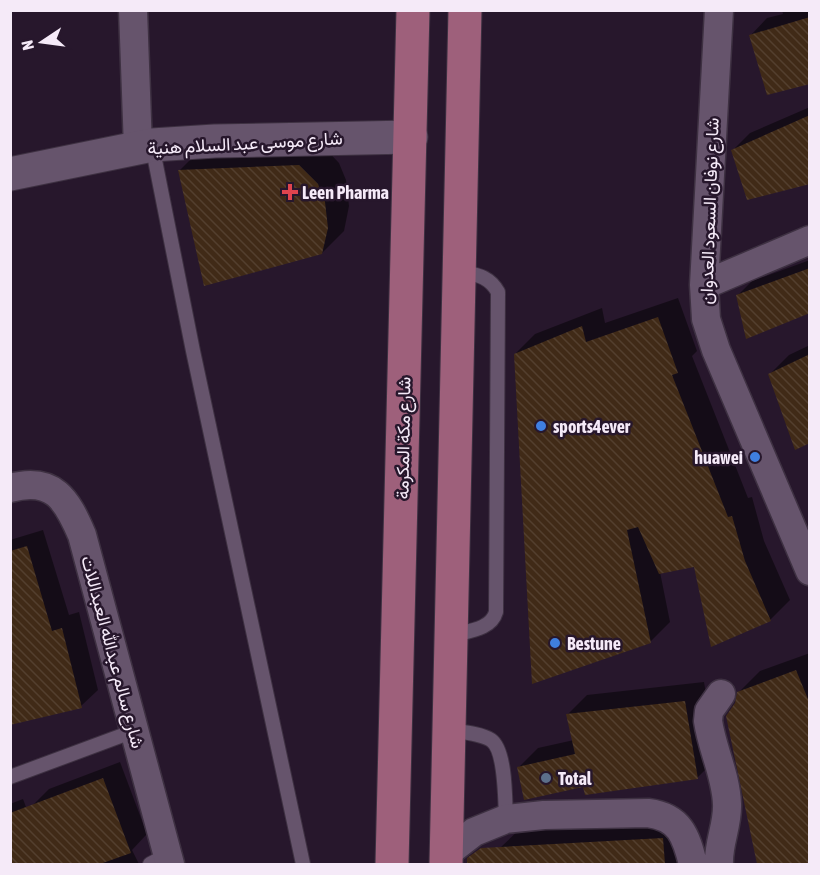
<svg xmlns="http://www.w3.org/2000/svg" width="820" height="875" viewBox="0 0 820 875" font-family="'Asap Condensed',Vazirmatn,sans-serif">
<defs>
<pattern id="building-back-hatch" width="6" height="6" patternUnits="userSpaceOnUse" patternTransform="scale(1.5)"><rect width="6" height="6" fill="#402a17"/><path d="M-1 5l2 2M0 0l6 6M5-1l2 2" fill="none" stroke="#533f2e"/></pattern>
</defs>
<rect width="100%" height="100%" fill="#27172c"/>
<path fill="#0007" d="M782,10H810V82L751,35L767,18L783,14Z
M810,107V178L733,150L750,133Z
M321,144L339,163L346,180L349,206L344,231L322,253L180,170L201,149Z
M810,260V311L737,296L752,281Z
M678,298L697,351L692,356L748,498L752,497L764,541L790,600L770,620L695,565L660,572L670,622L650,642L515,354L535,334L602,308L605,323Z
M810,345V442L770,374L789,355Z
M43,530L69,615L79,612L98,690L81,706L10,715V540Z
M810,653V824L736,704L738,693L760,671Z
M704,682L717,758L698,777L586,793L584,785L519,767L538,748L574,740L568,714L587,695Z
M120,762L147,834L132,850L139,864H10V804L23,799L38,839L32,806L49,789Z
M684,817L689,864H501V847L523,826Z
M810,843V864H762L775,851Z"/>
<path fill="url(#building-back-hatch)" d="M810,17V84L767,95L749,35Z
M810,115V184L747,200L731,150Z
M299,165L318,184L325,202L328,228L322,254L204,286L178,170Z
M810,268V313L746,339L736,295Z
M658,317L678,373L672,375L728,517L732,516L745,561L771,621L711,647L694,567L659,574L638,527L627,530L651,643L532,684L514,354L582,326L586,342Z
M810,354V443L795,450L768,374Z
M27,546L52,631L62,628L82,708L10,725V551Z
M796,670L810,704V864H757L726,716L735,703L737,692Z
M685,701L698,779L585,795L583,787L524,800L517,767L575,754L566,714Z
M103,778L131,853L100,864H10V813Z
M663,838L665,864H467V858L481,848Z"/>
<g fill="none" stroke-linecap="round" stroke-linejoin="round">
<defs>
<path id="service" d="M152,145L193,351L303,864
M451,636C467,631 491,630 496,612L498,292C489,276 477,275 460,271
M449,730C461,732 480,733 491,740C506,750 505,801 506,819
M10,777L134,731
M150,864L167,855"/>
<path id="minor" d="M133,10L138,148
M719,10L704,285L706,319L716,350L810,571
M704,285L810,240
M10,488C54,476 67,500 82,535L170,864
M447,853L474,832L506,819L544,815L648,813C680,817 686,836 693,864
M719,864C718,843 728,825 727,804C726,775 712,749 708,721L709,711L721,694"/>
<path id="tertiary" d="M10,174L152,145L215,141L411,137"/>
<path id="primary" d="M392,864L413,10
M446,864L465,10"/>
</defs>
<use href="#service" stroke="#3e3142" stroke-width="16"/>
<use href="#minor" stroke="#3e3142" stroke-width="31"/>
<use href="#tertiary" stroke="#3e3142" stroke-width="35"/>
<use href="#primary" stroke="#3e3142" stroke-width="35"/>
<use href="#service" stroke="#66546c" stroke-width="14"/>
<use href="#minor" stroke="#66546c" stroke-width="28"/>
<use href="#tertiary" stroke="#66546c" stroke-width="33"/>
<use href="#primary" stroke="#9e607b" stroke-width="33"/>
</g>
<path fill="#e0444e" stroke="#27172c" stroke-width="2" d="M287 183h6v6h6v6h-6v6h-6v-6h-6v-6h6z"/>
<g fill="#3f7fe0" stroke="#27172c" stroke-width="2">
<circle cx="541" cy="426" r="6"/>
<circle cx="755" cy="457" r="6"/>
<circle cx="555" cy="643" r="6"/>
</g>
<circle fill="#5c6f8a" stroke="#27172c" stroke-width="2" cx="546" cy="778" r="6"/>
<g text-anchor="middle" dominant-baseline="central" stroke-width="5" stroke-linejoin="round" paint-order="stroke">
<g font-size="18" fill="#f5eaf8" stroke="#27172c">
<text transform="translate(245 143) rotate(-3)">شارع موسى عبد السلام هنية</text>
<text transform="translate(709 211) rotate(-88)">شارع نوفان السعود العدوان</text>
<text transform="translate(403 438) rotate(-89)">شارع مكة المكرمة</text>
<text transform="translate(113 652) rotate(75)">شارع سالم عبدالله العبداللات</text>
</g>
<g font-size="18" font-weight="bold" fill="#f5eaf8" stroke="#27172c" text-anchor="start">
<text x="302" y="192">Leen Pharma</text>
<text x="553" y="426">sports4ever</text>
<text x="743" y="457" text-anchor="end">huawei</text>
<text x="567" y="643">Bestune</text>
<text x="558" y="778">Total</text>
</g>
</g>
<rect width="820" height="875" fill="none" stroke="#f5eaf8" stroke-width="24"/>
<g transform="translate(42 42) rotate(257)" stroke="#27172c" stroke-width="4.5" paint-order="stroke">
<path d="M0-4.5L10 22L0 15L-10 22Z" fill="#f5eaf8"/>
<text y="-9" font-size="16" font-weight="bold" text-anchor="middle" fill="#f5eaf8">N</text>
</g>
</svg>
